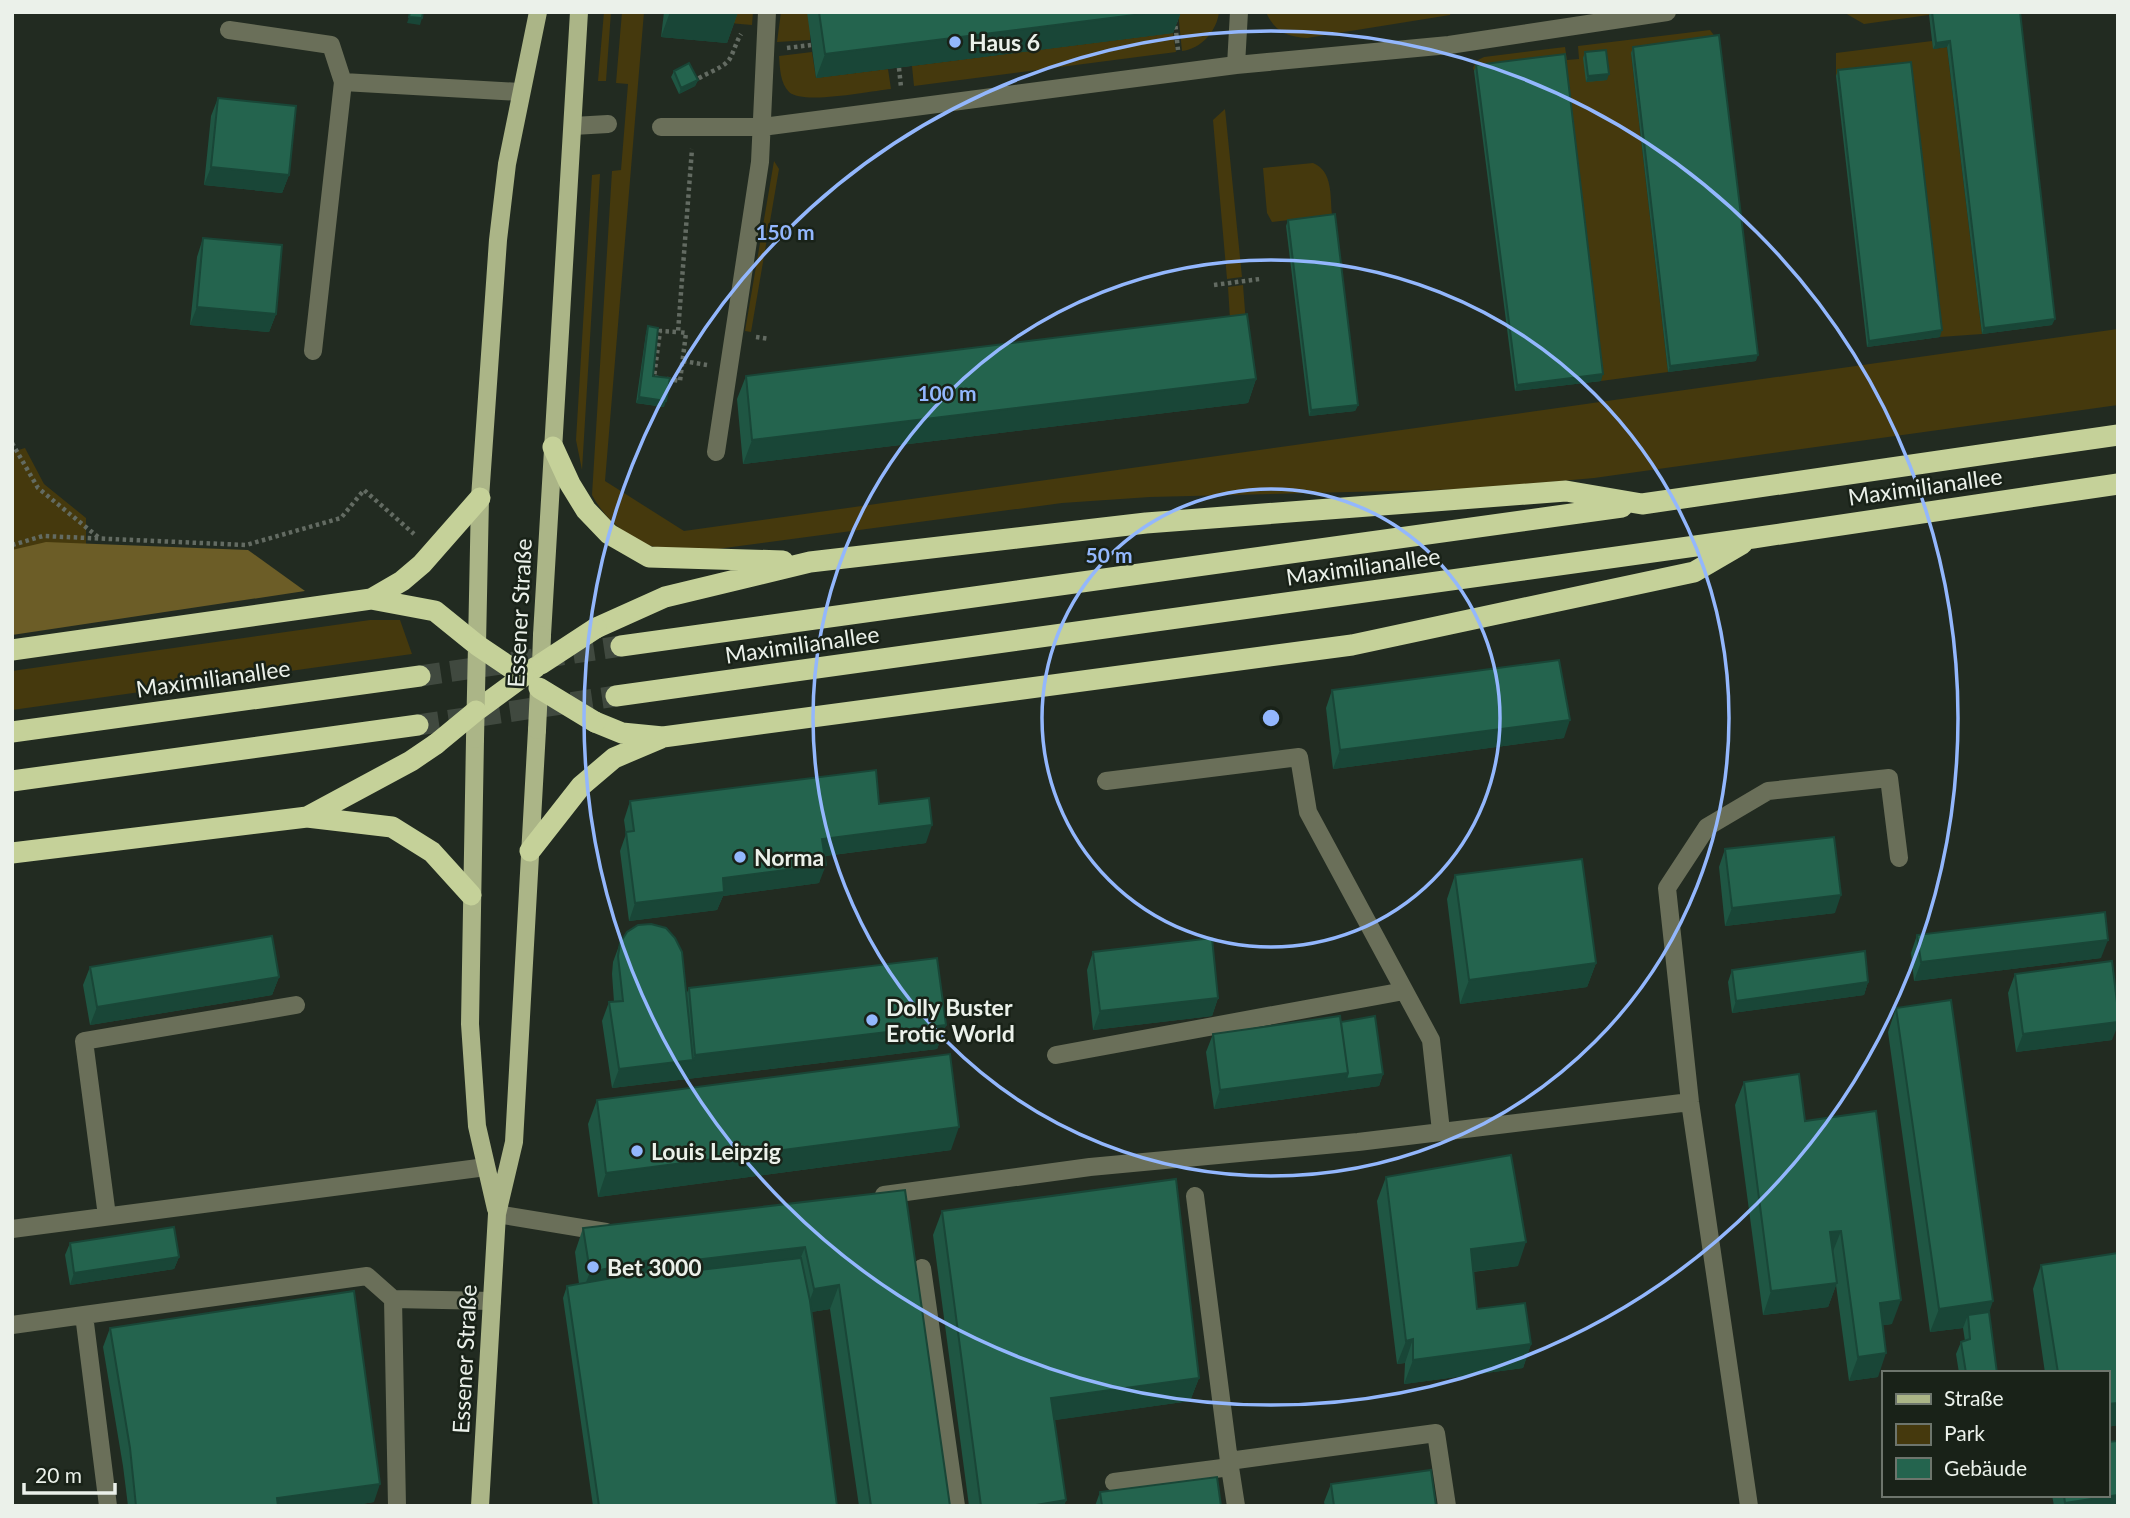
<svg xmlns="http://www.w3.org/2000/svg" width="2130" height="1518" viewBox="0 0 2130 1518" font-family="Lato,sans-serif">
<rect width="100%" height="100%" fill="#222b21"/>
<path fill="#45390d" d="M604,12H611L606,81H598Z
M622,12H644L605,481L684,531L2118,329V405L1594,478L1471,489L1150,497L1062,503L694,552C681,551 668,550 655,547C630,541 604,518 592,495L612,171L621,170L628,84L616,83Z
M730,12H753L752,25L729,23Z
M781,12H810V40L777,42Z
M1178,12H1219C1217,31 1201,49 1182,51Z
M1266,12H1451L1450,15L1307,38C1287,37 1274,31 1266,12Z
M1851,12H1950L1864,24L1845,13Z
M1710,30L1716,38L1631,53L1668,372L1601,381L1473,68L1476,61L1484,57L1565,47L1567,60L1579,59L1578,46Z
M1173,33L1176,52L914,86L912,66Z
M1932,41L1934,49L1947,47L1982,334L1940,337L1909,68L1836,76V53Z
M812,52L816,78L888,69L891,89C870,91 803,105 789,92C780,83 780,68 779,56Z
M1225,109L1242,277L1227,279L1213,120Z
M774,161L779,169L751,332L745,331Z
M1313,163C1333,171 1330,196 1332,215L1272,222L1267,213L1263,168Z
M600,174L582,470L576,440L592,175Z
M1243,285L1247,337L1230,319L1228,287Z
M25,448L44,484L86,518V544L12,558V452Z
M370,620H400L412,654L12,710V671Z"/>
<path fill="#6c5d27" d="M46,542L248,550L305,591L12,635V550Z"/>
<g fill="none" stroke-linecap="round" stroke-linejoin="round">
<path stroke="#40493f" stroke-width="21" stroke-dasharray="21 10" stroke-linecap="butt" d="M420,676L621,646
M418,725L616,696"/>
<path stroke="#636b62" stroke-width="4.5" stroke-dasharray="3.5 3.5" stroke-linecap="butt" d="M1174,12L1178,50
M787,48L811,45
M899,68L901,87
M693,82C703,74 722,69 729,60C734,52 736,42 741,34
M1214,285L1260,279
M756,337L769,339
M683,361L707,365
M658,378L654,377L660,331L678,332L692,149
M667,379L680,381L686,333L678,332
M12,443L38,488L98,537
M12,545L43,536L246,545L341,518L364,490L414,534"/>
<path stroke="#6a6f59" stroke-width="18" d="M229,30L331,45L343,82
M1236,65L1239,12
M573,126L608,124
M661,127H762L1236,65L1449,45L1667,12
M313,351L343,82L520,92
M716,452L760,162L767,12
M1106,781L1299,757L1308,812L1431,1040L1441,1131
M1056,1055L1404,991
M884,1195L1090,1167L1358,1142L1690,1102
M1195,1196L1229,1461
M497,1214L606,1232
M107,1216L84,1041L296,1005
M12,1229L486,1167
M922,1268L956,1506
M393,1299L397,1506
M12,1325L84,1315
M1114,1482L1230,1467
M108,1506L84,1315L367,1276L393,1299L492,1301
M1236,1506L1229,1461L1436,1433L1447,1506
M1749,1506L1690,1102L1667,888L1707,827L1768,791L1889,778L1899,858"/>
<path stroke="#abb587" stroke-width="18" d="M542,635L579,12
M477,645L480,498L498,240L507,164L538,12
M475,739L470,1024L477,1126L496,1209
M480,1506L497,1214L514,1142L537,730"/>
<path stroke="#c5d199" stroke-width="21" d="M553,447L570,484L586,510L609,534L649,557L783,561
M371,599L402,581L422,564L480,498
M596,628L665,597L810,562L1146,523L1566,491L1642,504L2118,435
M621,646L1622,507
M12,650L371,599L435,611L477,645
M616,696L1753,538L2118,484
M476,711L536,667
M595,722L622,733L663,737L1352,645L1694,572L1742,544
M12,732L420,676
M12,781L418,725
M307,817L411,761L436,744
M530,851L581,786L614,758L661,738
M12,853L307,817L392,827L432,852L471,895"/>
<path stroke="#abb587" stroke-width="18" d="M541,664L542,635
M537,730L539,688
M475,739L477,645"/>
<path stroke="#c5d199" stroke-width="21" d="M477,645L523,676
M541,664L596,628
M539,688L595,722
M436,744L476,711"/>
</g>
<path fill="#1f5643" d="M664,12H738L727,43L661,37Z
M807,12H1181L1173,33L816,78Z
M1930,12H2020L2052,325L1982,334L1947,47L1933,49L1929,15Z
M1633,47L1756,361L1668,372L1631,53Z
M1585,52L1607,80L1586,82L1583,58Z
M1476,65L1601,381L1515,391L1474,71Z
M1838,70L1940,337L1867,347L1836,76Z
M674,71L698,80L695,86L679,94L671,77Z
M218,98L289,175L282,193L204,185L211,116Z
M1288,220L1358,405L1355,411L1309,416L1286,226Z
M203,238L276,314L269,332L190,325L197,257Z
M648,326L653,376L664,407L636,403L646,333Z
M746,376L1256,379L1248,403L743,464L737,399Z
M1332,690L1564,738L1333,769L1326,708Z
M630,801L879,804L926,843L825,856L819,883L723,896L717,910L629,921L620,851L626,834L624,820Z
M1725,849L1835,913L1725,926L1719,867Z
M1455,875L1596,963L1587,987L1460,1004L1447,899Z
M1917,935L2101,958L1914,981L1911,953Z
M620,943L686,995L689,988L946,1025L937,1049L612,1088L602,1021L609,1002H614L612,974L613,962Z
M1093,952L1218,998L1212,1016L1093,1030L1087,970Z
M90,967L279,977L272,995L90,1025L83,985Z
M1732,970L1868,982L1864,995L1732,1013L1728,982Z
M2015,974L2112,1040L2016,1052L2008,993Z
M1896,1008L1989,1312L1997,1373H1959L1956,1354L1961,1342L1965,1341L1963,1328L1930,1332L1888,1032Z
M1341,1022L1383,1074L1379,1086L1214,1109L1206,1052L1213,1034Z
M1744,1082L1805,1121L1892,1324L1883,1325L1878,1377L1849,1381L1836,1285L1828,1307L1763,1315L1735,1105Z
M597,1100L951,1150L598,1197L588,1124Z
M1386,1177L1518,1266L1473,1272L1477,1309L1531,1344L1523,1368L1404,1384L1405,1363L1397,1364L1377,1201Z
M905,1190L950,1506H859L830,1309L811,1312L837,1506H593L563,1298L567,1286L579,1284L575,1252L583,1228Z
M942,1211L1199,1378L1190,1401L1054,1420L1066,1500L1064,1506H969L933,1235Z
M70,1243L179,1257L174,1269L70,1285L65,1255Z
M2118,1253V1425L2107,1427V1373H2045L2033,1289L2041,1265Z
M110,1328L374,1502L349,1506H128L123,1466L103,1347Z
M1331,1484L1436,1506H1325L1324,1502Z
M1100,1492L1221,1506H1095Z
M2052,1495H2107L2118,1506H2054Z"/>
<path fill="#194637" d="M670,12H738L727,43L661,37Z
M1158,12H1181L1173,33L816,78L825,54Z
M409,17L422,18L420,25L407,23Z
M1950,41L1947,47L1933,49L1936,43Z
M1609,74L1607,80L1586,82L1588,76Z
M698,80L695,86L679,94L681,88Z
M211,167L289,175L282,193L204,185Z
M197,307L276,314L269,332L190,325Z
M2055,319L2052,325L1982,334L1984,328Z
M1942,330L1940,337L1867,347L1869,341Z
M1758,355L1756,361L1668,372L1670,366Z
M1603,374L1601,381L1515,391L1517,385Z
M1256,379L1248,403L743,464L752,440Z
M639,397L666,401L664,407L636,403Z
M1358,405L1355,411L1309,416L1311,410Z
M1570,720L1564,738L1333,769L1340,750Z
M932,825L926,843L816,857L822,839Z
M826,865L819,883L723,896L717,910L629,921L635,903L723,878Z
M1841,895L1835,913L1725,926L1732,908Z
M2108,940L2101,958L1914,981L1921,962Z
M1596,963L1587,987L1460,1004L1469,980Z
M279,977L272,995L90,1025L97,1007Z
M1868,982L1864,995L1732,1013L1736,1001Z
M1218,998L1212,1016L1093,1030L1100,1011Z
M2118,1022V1025L2112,1040L2016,1052L2023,1034Z
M946,1025L937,1049L612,1088L619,1069L693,1060L695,1055Z
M1348,1073L1383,1074L1379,1086L1214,1109L1220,1090Z
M959,1127L951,1150L598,1197L606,1173Z
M1841,1231L1832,1254L1830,1232Z
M1526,1242L1518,1266L1462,1273L1471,1249Z
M805,1247L796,1270L653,1288L661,1264Z
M179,1257L174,1269L70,1285L74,1273Z
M650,1260L642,1284L581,1295L590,1272Z
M1837,1283L1828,1307L1763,1315L1771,1291Z
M839,1285L830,1309L805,1313L814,1289Z
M1901,1300L1892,1324L1871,1327L1880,1303Z
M1993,1301L1985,1325L1968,1315L1963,1328L1930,1332L1939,1309Z
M1413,1339L1405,1363L1397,1364L1406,1341Z
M1531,1344L1523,1368L1404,1384L1413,1360Z
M1886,1353L1878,1377L1849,1381L1858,1357Z
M1199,1378L1190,1401L1042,1422L1051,1398Z
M2118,1403V1425L2107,1427V1404Z
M380,1484L374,1502L349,1506H274L277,1498Z
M2118,1495V1506H2064L2065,1503Z
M1066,1500L1064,1506H1030Z"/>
<path fill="#24644e" stroke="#194637" stroke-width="2" d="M410,12H423L422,18L409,17Z
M819,12H1158L825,54Z
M1932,12H2020L2055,319L1984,328L1950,41L1936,43Z
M1719,35L1758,355L1670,366L1633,47Z
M1606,50L1609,74L1588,76L1585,52Z
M1565,54L1603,374L1517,385L1476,65Z
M1911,62L1942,330L1869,341L1838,70Z
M689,63L698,80L681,88L674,71Z
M218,98L296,106L289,175L211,167Z
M1335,214L1358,405L1311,410L1288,220Z
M203,238L282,245L276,314L197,307Z
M1247,314L1256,379L752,440L746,376Z
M648,326L658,328L653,376L670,378L666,401L639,397Z
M1559,660L1570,720L1340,750L1332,690Z
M876,770L879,804L929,798L932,825L822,839L826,865L723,878L724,892L635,903L626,832L634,831L630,801Z
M1834,837L1841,895L1732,908L1725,849Z
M1582,859L1596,963L1469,980L1455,875Z
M2105,912L2108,940L1921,962L1917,935Z
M651,924L666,928L675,938L682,952L693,1060L619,1069L609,1002L623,1001L618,956L620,943L627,932L638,925Z
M272,936L279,977L97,1007L90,967Z
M1212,938L1218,998L1100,1011L1093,952Z
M1865,951L1868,982L1736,1001L1732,970Z
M937,958L946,1025L695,1055L689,988Z
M2112,961L2118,1011V1022L2023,1034L2015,974Z
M1951,1000L1993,1301L1939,1309L1896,1008Z
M1340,1016L1348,1073L1220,1090L1213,1034Z
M1375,1016L1383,1074L1346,1079L1348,1073L1341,1022Z
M950,1054L959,1127L606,1173L597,1100Z
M1799,1074L1805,1121L1876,1111L1901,1300L1880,1303L1886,1353L1858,1357L1841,1231L1830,1232L1837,1283L1771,1291L1744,1082Z
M1511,1155L1526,1242L1471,1249L1477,1309L1525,1303L1531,1344L1413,1360V1339L1406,1341L1386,1177Z
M1176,1179L1199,1378L1051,1398L1066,1500L1030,1506H981L942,1211Z
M905,1190L950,1506H871L839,1285L814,1289L805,1247L661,1264L650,1260L590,1272L583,1228Z
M174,1227L179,1257L74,1273L70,1243Z
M2118,1253V1403L2107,1404V1373H2058L2041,1265Z
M801,1258L810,1301L837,1506H599L567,1286L646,1272L657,1275Z
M354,1291L380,1484L277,1498L278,1506H136L130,1448L110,1328Z
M1989,1312L1997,1373H1966L1961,1342L1970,1339L1968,1315Z
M2118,1441V1495L2065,1503L2064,1495H2107V1442Z
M1431,1470L1436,1506H1334L1331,1484Z
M1217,1477L1221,1506H1102L1100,1492Z"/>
<g fill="none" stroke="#93b7fd" stroke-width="3.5">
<circle cx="1271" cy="718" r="229"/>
<circle cx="1271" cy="718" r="458"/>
<circle cx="1271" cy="718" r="687"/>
</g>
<g fill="#93b7fd" stroke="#192218" stroke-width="2.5">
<circle cx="955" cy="42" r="7"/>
<circle cx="740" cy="857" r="7"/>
<circle cx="872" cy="1020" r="7"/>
<circle cx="637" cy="1151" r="7"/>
<circle cx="593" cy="1267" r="7"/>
</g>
<g text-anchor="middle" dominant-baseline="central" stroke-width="5" stroke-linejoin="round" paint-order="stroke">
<g font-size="23" font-weight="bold" fill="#ebf1ea" stroke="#192218" text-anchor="start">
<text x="969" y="42">Haus 6</text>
<text x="754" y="857">Norma</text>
<text x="886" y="1007">Dolly Buster<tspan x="886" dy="26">Erotic World</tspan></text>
<text x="651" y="1151">Louis Leipzig</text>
<text x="607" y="1267">Bet 3000</text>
</g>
<g font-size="23" fill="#ebf1ea" stroke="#192218">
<text transform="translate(1925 486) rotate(-8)">Maximilianallee</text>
<text transform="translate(1363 566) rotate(-8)">Maximilianallee</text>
<text transform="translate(519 613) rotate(-87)">Essener Straße</text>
<text transform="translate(802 644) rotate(-8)">Maximilianallee</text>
<text transform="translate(213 678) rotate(-8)">Maximilianallee</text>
<text transform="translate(464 1359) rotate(-87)">Essener Straße</text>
</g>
</g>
<circle cx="1271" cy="718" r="10" fill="#93b7fd" stroke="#192218" stroke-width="3.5"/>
<g font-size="21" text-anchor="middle" font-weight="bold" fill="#93b7fd" stroke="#192218" stroke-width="5" stroke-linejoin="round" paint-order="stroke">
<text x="785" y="240">150 m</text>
<text x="947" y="401">100 m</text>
<text x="1109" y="563">50 m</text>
</g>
<rect width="2130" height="1518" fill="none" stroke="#ebf1ea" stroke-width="28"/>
<rect x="1882" y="1371" width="228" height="126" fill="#192218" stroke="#6d756c" stroke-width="2"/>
<rect x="1896" y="1394" width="35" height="10" fill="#abb587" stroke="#6d756c" stroke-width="2"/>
<text x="1944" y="1406" font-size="21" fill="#ebf1ea">Straße</text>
<rect x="1896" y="1424" width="35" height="21" fill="#45390d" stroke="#6d756c" stroke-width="2"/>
<text x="1944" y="1441" font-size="21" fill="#ebf1ea">Park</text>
<rect x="1896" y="1458" width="35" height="21" fill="#24644e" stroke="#6d756c" stroke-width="2"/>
<text x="1944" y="1476" font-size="21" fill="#ebf1ea">Gebäude</text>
<path d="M24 1483v10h91v-10" fill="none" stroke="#ebf1ea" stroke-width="3.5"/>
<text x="35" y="1483" font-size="21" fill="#ebf1ea" stroke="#192218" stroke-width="5" paint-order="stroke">20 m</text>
</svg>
